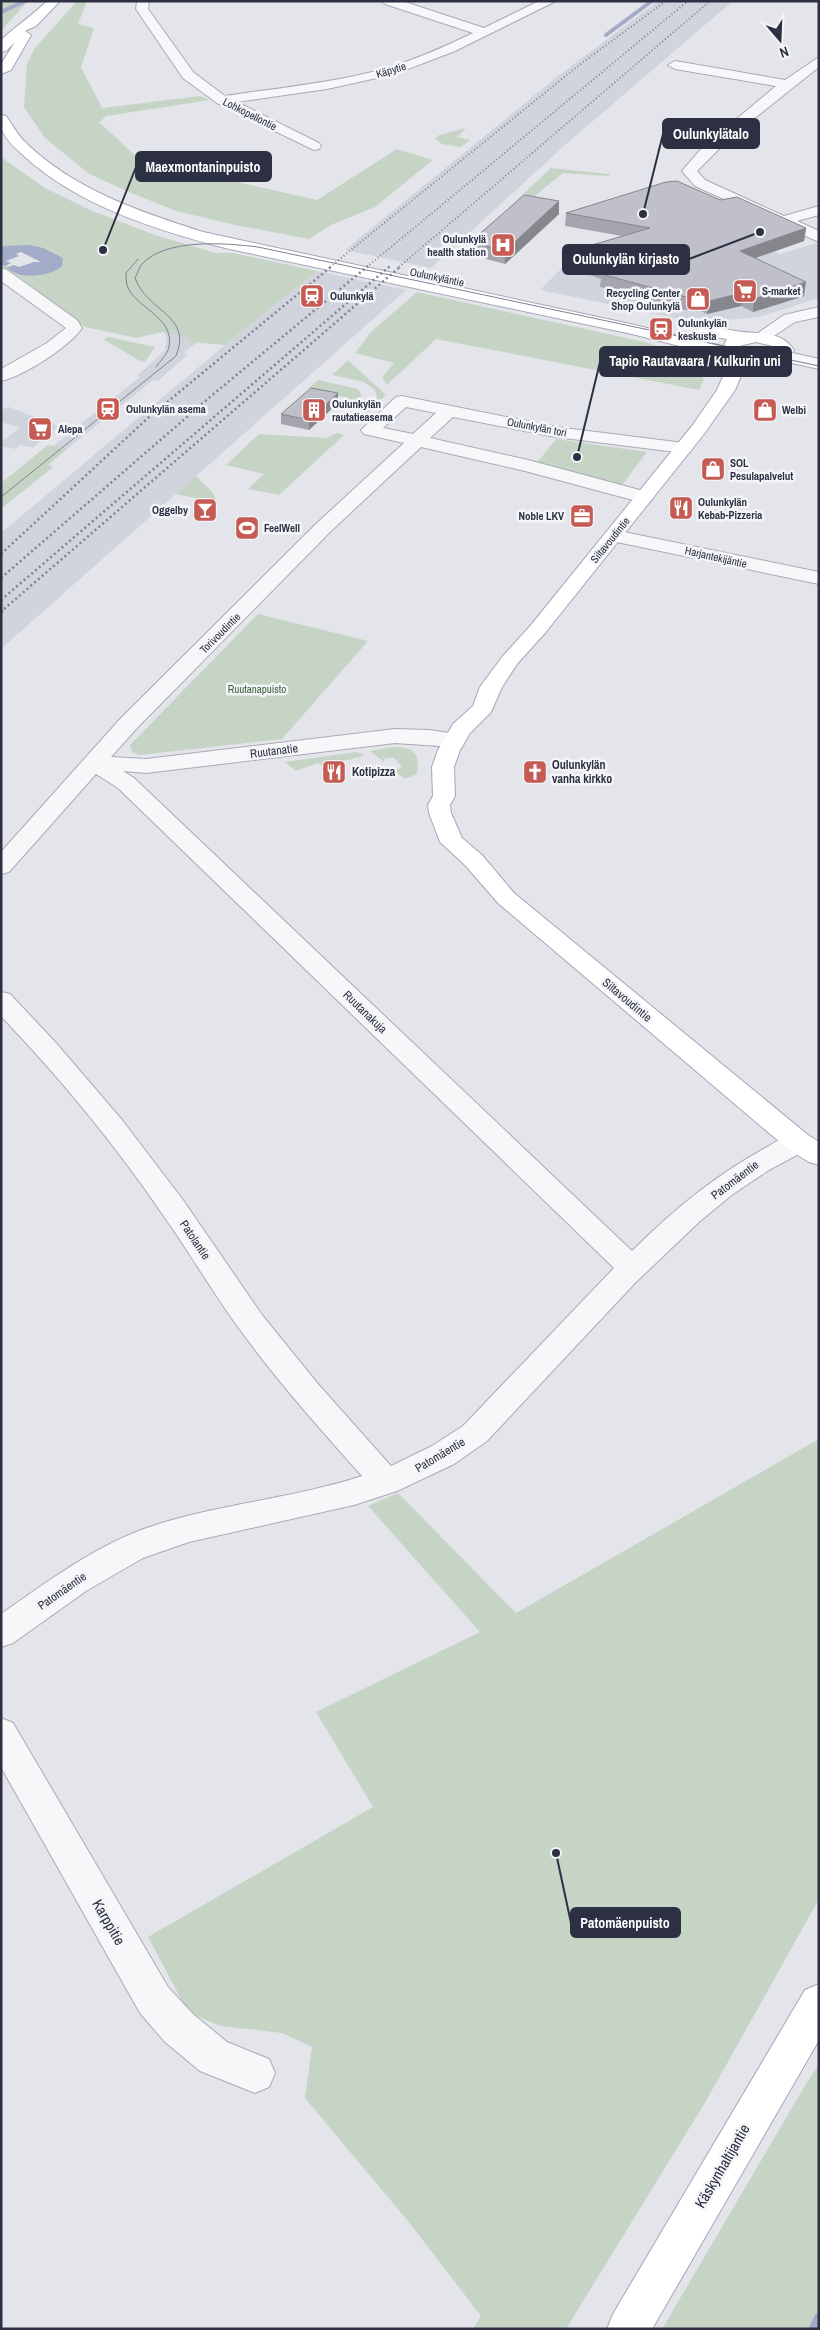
<svg xmlns="http://www.w3.org/2000/svg" width="820" height="2330" viewBox="0 0 820 2330" font-family="'Archivo Narrow',sans-serif">
<rect width="100%" height="100%" fill="#e4e5eb"/>
<path fill="#d2d4dd" d="M658,1H733L564,146L431,268L345,250L558,76Z
M702,218L780,254L816,243L819,244V298L759,317L715,321L676,318L540,290L573,257Z
M317,271L406,290L1,649V533L225,345Z
M163,331L188,336L190,341L196,343L184,353L187,355L158,381L153,380L67,449L53,446L140,377L137,376L165,350L167,337Z
M9,407L58,426L33,448L20,445L15,449L1,446V442L20,428L1,422V410Z"/>
<path fill="#c6d4c6" d="M1,1H28L1,31Z
M77,1H87L78,24L94,28L81,67L102,108L200,96L210,100L113,115L107,116L99,122L140,160L317,200L397,149L433,160L375,207L331,225L309,239L235,225L176,211L124,190L88,173L45,138L24,107L27,63L35,48Z
M466,128L457,137L470,140L461,147L442,144L435,139L439,135Z
M1,157L45,188L90,210L155,235L216,253H233L317,271L225,345L190,342L188,337L163,332L136,338L85,327L18,276L1,266Z
M551,168L610,174L608,176L563,173L526,203L517,200Z
M417,292L649,343L689,358L698,365L704,380L699,390L436,339L387,385L382,377L394,363L355,353L371,332Z
M109,337L155,347L145,362L140,361L103,339Z
M348,360L386,395L364,416H359L377,397L375,390L364,382L332,375Z
M318,380L358,389L362,396L347,410L338,408L348,398L308,389Z
M337,433L344,435L279,495L248,489L264,474L226,465L259,434L327,438Z
M556,439L647,452L622,485L536,464Z
M48,445L67,449L48,465L53,467L1,509V483Z
M196,476L212,492L218,503L176,494Z
M258,614L368,641L282,739L149,754L139,755L132,752L130,745Z
M394,747C415,747 420,754 417,774L405,779L394,771L402,767L394,758H385L384,762L370,751Z
M356,752L365,755C351,761 337,760 322,766L318,763L296,771L285,762Z
M819,1439V1899L706,2101L566,2329H473L481,2316L408,2221L305,2098L312,2047L282,2033L220,2026L188,2012L148,1937L373,1807L316,1712L480,1632L368,1506L398,1493L516,1613Z
M819,2064V2329H662L803,2089Z"/>
<path fill="#a2acc8" d="M30,245L43,248L63,258L62,266C51,276 28,278 15,273C10,271 6,266 1,264V246Z"/>
<path fill="#e4e5eb" d="M21,252L41,262H34L19,267L14,265L8,267L5,266L11,263L6,261L19,256L16,254Z"/>
<g fill="none" stroke-linecap="round" stroke-linejoin="round">
<path stroke="#a2acc8" stroke-width="4" d="M1,12L25,1
M606,35L652,1"/>
<path stroke="#a2acc8" stroke-width="10" d="M814,2329L819,2318"/>
<defs>
<path id="minor" d="M137,1H149L148,9L193,72L225,96C278,88 332,83 384,69C415,60 444,47 473,33L385,4L383,1H402L484,28L539,1H556L455,51L395,74L327,89L237,102L319,143L321,146L319,149L314,150L217,103L183,78L136,9Z
M819,57V67L731,137L697,171L705,180L784,216L819,206V215L797,221L819,231V242L695,186L682,171L702,148L776,86L675,69L668,65L675,61L785,80Z
M1,268L7,270L77,320L82,328C69,347 24,376 1,381V369L47,343L66,328L1,281Z
M819,307V317L795,322L766,341H754L752,337L784,315Z
M784,351L819,359V369L778,360L776,356L778,352Z
M402,396L556,427L684,443L690,444L693,448L690,452L684,453L556,437L453,417L430,438L528,460L651,493L653,497L651,501L644,503L525,471L421,447L331,531L137,728L111,757L146,759L395,729L429,730L463,735L466,740L463,745L455,747L395,743L146,773L123,771L134,778L632,1251C673,1210 718,1173 769,1146C777,1141 787,1134 797,1133C800,1133 804,1134 808,1135L812,1142L808,1149L769,1170L733,1194L699,1222L635,1283L487,1441L454,1464L397,1491L354,1505L189,1542L143,1558L86,1591L13,1643L1,1647V1614C46,1583 89,1550 141,1530C212,1504 289,1500 362,1476C320,1429 278,1382 241,1331C213,1293 190,1253 163,1215C115,1144 60,1078 1,1016V992L10,994L56,1043L122,1120L183,1200L262,1315L318,1384L391,1466L432,1446L463,1426L614,1268L118,788L96,774L9,872L1,874V852L121,718L317,523L404,443L364,434L361,430L396,397ZM406,407L436,413L413,434L383,428Z
M614,530L819,572V584L607,540L604,536L607,532Z
M1,1718L13,1723L168,1987L193,2014L227,2042L269,2059L275,2073L269,2087L255,2093L200,2071L165,2042L140,2013L1,1767Z"/>
<path id="major" d="M47,1H60L36,26L25,31L31,35L11,70L1,74V64L15,42L6,51L1,52V40C16,26 32,16 47,1Z
M1,115L6,116C12,124 17,134 24,141C72,189 140,212 203,232L635,325L723,347L727,339L698,334L696,330L698,326L704,325C717,327 731,331 744,332C764,334 782,332 794,350C784,368 765,369 746,364L735,390L704,434L545,633L517,664L502,687L491,712L470,733L460,750L454,767L455,796L450,805L451,813L462,838L482,855L514,893L808,1135L819,1142V1165L809,1162L788,1149L498,903L465,865L440,842L429,813L428,805L433,796L432,767L438,750L453,724L473,706L480,687L503,656L531,625L692,426L717,390L731,359L632,334L225,248C156,230 77,205 24,156C16,149 6,140 2,130C0,126 1,119 1,115ZM756,342L773,346L777,350C768,361 750,357 739,350V346Z
M819,1984V2040L652,2329H607L613,2314L805,1990Z"/>
</defs>
<use href="#minor" stroke="#a9abb5" stroke-width="2"/>
<use href="#major" stroke="#a4a7b6" stroke-width="2"/>
<use href="#minor" fill="#f7f7f9" fill-rule="evenodd"/>
<use href="#major" fill="#fff" fill-rule="evenodd"/>
<path stroke="#7e8294" stroke-width="1" d="M138,259L126,273C126,276 126,281 127,285C134,308 175,316 169,347C168,354 160,361 156,367
M1,497L176,356C193,315 147,312 135,278C137,274 139,268 142,264C166,238 226,243 258,247L819,366"/>
<path stroke="#7e8294" stroke-width="2" stroke-dasharray="1 2.5" stroke-linecap="butt" d="M330,267L578,66L666,1
M367,267L688,1
M399,267L710,1"/>
<path stroke="#7e8294" stroke-width="2.5" stroke-dasharray="2 3" stroke-linecap="butt" d="M1,554L149,417L332,266
M1,578L210,397L368,266
M1,600L390,266
M4,609L401,266"/>
<path stroke="#7e8294" stroke-width="3" stroke-dasharray="2 4.5" stroke-linecap="butt" d="M1,612L6,608"/>
</g>
<path fill="#a4a5ae" d="M720,200L806,228L804,241L755,258L804,296L753,312L741,306L707,314L697,309L685,310L600,287L601,279L564,266L565,253L622,236L565,226L566,213Z
M559,201V214L505,264L482,258V253L474,251L475,238Z
M338,403L309,430L281,424V414Z"/>
<path fill="#86868d" d="M559,201V214L505,264V251Z
M806,228L804,241L738,264L740,251Z
M806,282L804,296L753,312L754,299Z
M742,293L741,306L707,314L709,301Z
M338,393V403L309,430V420Z"/>
<path fill="#bfc0ca" stroke="#86868d" d="M677,181L720,200L737,197L806,228L740,251L806,282L754,299L742,293L709,301L699,296L686,297L601,274L608,268L565,253L650,228L566,213L666,182Z
M524,195L559,201L505,251L482,245L486,241L475,238Z
M311,388L338,393L309,420L281,414Z"/>
<defs>
<symbol id="hospital-square" viewBox="-11 -11 22 22"><rect x="-9" y="-9" width="18" height="18" rx="4" fill="#c65b53" stroke="#f4f5f8"/><path d="M-5-5h3v3.5h4V-5h3V5h-3V1.5h-4V5h-3Z" fill="#fff"/></symbol>
<symbol id="supermarket-square" viewBox="-11 -11 22 22"><rect x="-9" y="-9" width="18" height="18" rx="4" fill="#c65b53" stroke="#f4f5f8"/><path d="M-6-5.5h2.5l.6 2H6L4.5 2H-2.5L-4.4-4H-6ZM-1.5 3.2a1.3 1.3 0 1 0 .1 0ZM3 3.2a1.3 1.3 0 1 0 .1 0Z" fill="#fff"/></symbol>
<symbol id="station-square" viewBox="-11 -11 22 22"><rect x="-9" y="-9" width="18" height="18" rx="4" fill="#c65b53" stroke="#f4f5f8"/><path d="M-3-6H3Q5-6 5-4V2Q5 4 3 4L4.5 6H3L1.5 4h-3L-3 6H-4.5L-3 4Q-5 4-5 2V-4Q-5-6-3-6ZM-3.5-4v3h7v-3ZM-3.5 1v1.5H-2V1ZM2 1v1.5H3.5V1Z" fill="#fff"/></symbol>
<symbol id="shop-square" viewBox="-11 -11 22 22"><rect x="-9" y="-9" width="18" height="18" rx="4" fill="#c65b53" stroke="#f4f5f8"/><path d="M-5-2.5h2.3a2.7 3.5 0 0 1 5.4 0H5L5.5 6h-11ZM-1.5-2.5h3a1.5 2.3 0 0 0-3 0Z" fill="#fff"/></symbol>
<symbol id="building-square" viewBox="-11 -11 22 22"><rect x="-9" y="-9" width="18" height="18" rx="4" fill="#c65b53" stroke="#f4f5f8"/><path d="M-4-6H4V6H1V3H-1V6H-4ZM-2.5-4.3h1.7v1.8h-1.7ZM.8-4.3h1.7v1.8H.8ZM-2.5-1h1.7V.8h-1.7ZM.8-1h1.7V.8H.8Z" fill="#fff"/></symbol>
<symbol id="restaurant-square" viewBox="-11 -11 22 22"><rect x="-9" y="-9" width="18" height="18" rx="4" fill="#c65b53" stroke="#f4f5f8"/><path d="M-5-6h1v4h1v-4h1v4h1v-4h1v5L-1.5 .5V6h-2V.5L-5-1ZM5-6V6H3V1.5H1.5Q1.5-4 5-6Z" fill="#fff"/></symbol>
<symbol id="bar-square" viewBox="-11 -11 22 22"><rect x="-9" y="-9" width="18" height="18" rx="4" fill="#c65b53" stroke="#f4f5f8"/><path d="M-6-5H6L.8 .8V4.5H3.5V6h-7V4.5H-.8V.8Z" fill="#fff"/></symbol>
<symbol id="office-square" viewBox="-11 -11 22 22"><rect x="-9" y="-9" width="18" height="18" rx="4" fill="#c65b53" stroke="#f4f5f8"/><path d="M-6-3h4V-5.5h4V-3h4V5H-6ZM-1-4.5V-3h2v-1.5ZM-6 0V1H6V0Z" fill="#fff"/></symbol>
<symbol id="stadium-square" viewBox="-11 -11 22 22"><rect x="-9" y="-9" width="18" height="18" rx="4" fill="#c65b53" stroke="#f4f5f8"/><path d="M0-5a6.5 5 0 1 0 0 10a6.5 5 0 1 0 0-10ZM-3.5-1.8h7v3.6h-7Z" fill="#fff"/></symbol>
<symbol id="church-square" viewBox="-11 -11 22 22"><rect x="-9" y="-9" width="18" height="18" rx="4" fill="#c65b53" stroke="#f4f5f8"/><path d="M-1.2-6h2.4v3.5h3.3v2.4h-3.3V6h-2.4V-.1h-3.3v-2.4h3.3Z" fill="#fff"/></symbol>
</defs>
<g fill-rule="evenodd">
<use href="#hospital-square" x="489" y="231" width="28" height="28"/>
<use href="#supermarket-square" x="731" y="277" width="28" height="28"/>
<use href="#station-square" x="298" y="282" width="28" height="28"/>
<use href="#shop-square" x="684" y="285" width="28" height="28"/>
<use href="#station-square" x="647" y="315" width="28" height="28"/>
<use href="#station-square" x="94" y="395" width="28" height="28"/>
<use href="#building-square" x="300" y="396" width="28" height="28"/>
<use href="#shop-square" x="751" y="396" width="28" height="28"/>
<use href="#supermarket-square" x="26" y="415" width="28" height="28"/>
<use href="#shop-square" x="699" y="455" width="28" height="28"/>
<use href="#restaurant-square" x="667" y="494" width="28" height="28"/>
<use href="#bar-square" x="191" y="496" width="28" height="28"/>
<use href="#office-square" x="568" y="502" width="28" height="28"/>
<use href="#stadium-square" x="233" y="514" width="28" height="28"/>
<use href="#restaurant-square" x="320" y="758" width="28" height="28"/>
<use href="#church-square" x="521" y="758" width="28" height="28"/>
</g>
<g text-anchor="middle" dominant-baseline="central" stroke-width="5" stroke-linejoin="round" paint-order="stroke">
<g font-size="11" fill="#2d3042" stroke="#f4f5f8">
<text transform="translate(391 70) rotate(-17)">Käpytie</text>
<text transform="translate(250 114) rotate(27)">Lohkopellontie</text>
<text transform="translate(437 277) rotate(12)">Oulunkyläntie</text>
<text transform="translate(537 427) rotate(11)">Oulunkylän tori</text>
<text transform="translate(610 540) rotate(-51)">Siltavoudintie</text>
<text transform="translate(716 557) rotate(13)">Harjantekijäntie</text>
<text transform="translate(220 633) rotate(-45)">Torivoudintie</text>
</g>
<g font-size="11" font-weight="bold" fill="#2d3042" stroke="#f4f5f8" text-anchor="start">
<text x="486" y="239" text-anchor="end">Oulunkylä<tspan x="486" dy="13">health station</tspan></text>
<text x="762" y="291">S-market</text>
<text x="680" y="293" text-anchor="end">Recycling Center<tspan x="680" dy="13">Shop Oulunkylä</tspan></text>
<text x="330" y="296">Oulunkylä</text>
<text x="678" y="323">Oulunkylän<tspan x="678" dy="13">keskusta</tspan></text>
<text x="332" y="404">Oulunkylän<tspan x="332" dy="13">rautatieasema</tspan></text>
<text x="126" y="409">Oulunkylän asema</text>
<text x="782" y="410">Welbi</text>
<text x="58" y="429">Alepa</text>
<text x="730" y="463">SOL<tspan x="730" dy="13">Pesulapalvelut</tspan></text>
<text x="698" y="502">Oulunkylän<tspan x="698" dy="13">Kebab-Pizzeria</tspan></text>
<text x="188" y="510" text-anchor="end">Oggelby</text>
<text x="564" y="516" text-anchor="end">Noble LKV</text>
<text x="264" y="528">FeelWell</text>
</g>
<g font-size="11" fill="#3b5d3c" stroke="#f4f5f8">
<text x="257" y="689">Ruutanapuisto</text>
</g>
<g font-size="12" fill="#2d3042" stroke="#f4f5f8">
<text transform="translate(274 751) rotate(-7)">Ruutanatie</text>
<text transform="translate(627 1000) rotate(40)">Siltavoudintie</text>
<text transform="translate(365 1012) rotate(44)">Ruutanakuja</text>
<text transform="translate(735 1180) rotate(-37)">Patomäentie</text>
<text transform="translate(195 1240) rotate(56)">Patolantie</text>
<text transform="translate(440 1455) rotate(-31)">Patomäentie</text>
<text transform="translate(62 1591) rotate(-35)">Patomäentie</text>
</g>
<g font-size="12" font-weight="bold" fill="#2d3042" stroke="#f4f5f8" text-anchor="start">
<text x="552" y="765">Oulunkylän<tspan x="552" dy="14">vanha kirkko</tspan></text>
<text x="352" y="772">Kotipizza</text>
</g>
<g font-size="15" fill="#2d3042" stroke="#f4f5f8">
<text transform="translate(109 1922) rotate(60)">Karppitie</text>
<text transform="translate(722 2166) rotate(-60)">Käskynhaltijantie</text>
</g>
</g>
<path fill="none" stroke="#2d3042" stroke-width="2" d="M643 214L663 134M103 250L136 167M760 232L689 259M577 457L600 362M556 1853L571 1923"/>
<g fill="#2d3042" stroke="#f4f5f8" stroke-width="2">
<circle cx="643" cy="214" r="5"/>
<circle cx="103" cy="250" r="5"/>
<circle cx="760" cy="232" r="5"/>
<circle cx="577" cy="457" r="5"/>
<circle cx="556" cy="1853" r="5"/>
</g>
<g fill="#2d3042" stroke="#2d3042" stroke-width="2">
<rect x="663" y="119" width="96" height="29" rx="5"/>
<rect x="136" y="152" width="135" height="29" rx="5"/>
<rect x="563" y="245" width="126" height="29" rx="5"/>
<rect x="600" y="347" width="191" height="29" rx="5"/>
<rect x="571" y="1908" width="109" height="29" rx="5"/>
</g>
<g font-size="14" text-anchor="middle" font-weight="bold" fill="#fff">
<text x="711" y="139">Oulunkylätalo</text>
<text x="203" y="172">Maexmontaninpuisto</text>
<text x="626" y="264">Oulunkylän kirjasto</text>
<text x="695" y="366">Tapio Rautavaara / Kulkurin uni</text>
<text x="625" y="1928">Patomäenpuisto</text>
</g>
<rect width="820" height="2330" fill="none" stroke="#2d3042" stroke-width="5"/>
<g transform="translate(780 40) rotate(161)" stroke="#f4f5f8" stroke-width="4" paint-order="stroke">
<path d="M0-4L9 19L0 12L-9 19Z" fill="#2d3042"/>
<text y="-8" font-size="14" font-weight="bold" text-anchor="middle" fill="#2d3042">N</text>
</g>
</svg>
